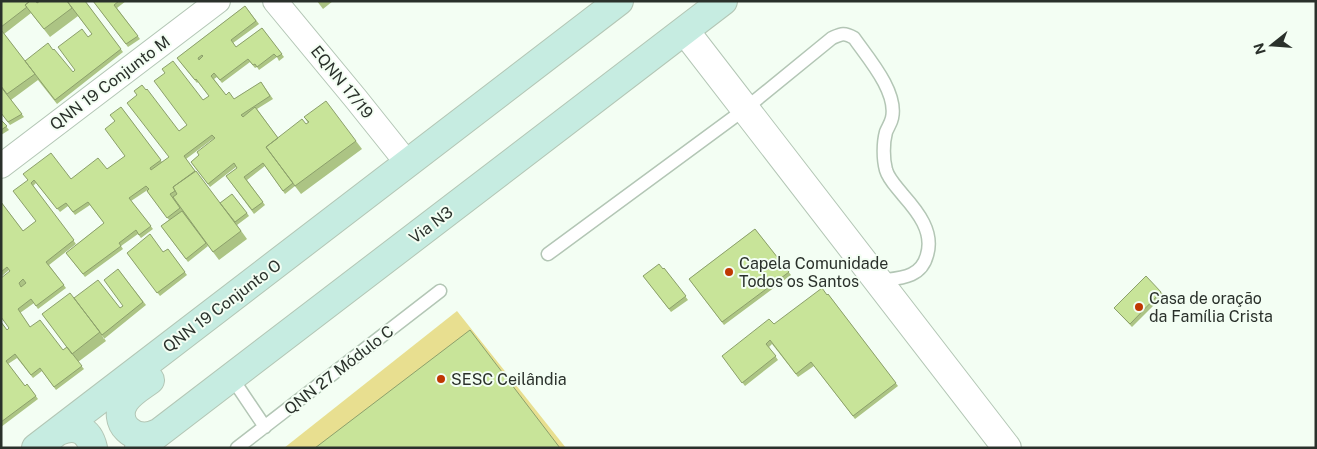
<svg xmlns="http://www.w3.org/2000/svg" width="1317" height="449" viewBox="0 0 1317 449" font-family="'Public Sans',sans-serif">
<rect width="100%" height="100%" fill="#f3fef3"/>
<path fill="#e8df90" d="M457,311L566,448H284Z"/>
<g fill="none" stroke-linecap="round" stroke-linejoin="round">
<defs>
<path id="service" d="M548,254L745,109L832,38C841,34 844,32 854,38C868,58 898,92 892,118C891,123 888,127 886,132C883,143 883,159 886,170C889,180 897,187 903,195C918,212 934,232 927,255C921,279 898,278 878,281
M232,378L265,427
M237,448L440,291"/>
<path id="minor" d="M275,1L356,99L408,164
M1,166L218,1"/>
<path id="tertiary" d="M685,31L1007,448"/>
<path id="secondary" d="M150,380C142,386 131,392 125,401C111,422 134,445 158,433
M59,431C76,424 89,430 93,448
M36,448L619,1
M139,448L723,1"/>
</defs>
<use href="#service" stroke="#b3c6b5" stroke-width="15"/>
<use href="#minor" stroke="#b3c6b5" stroke-width="26"/>
<use href="#tertiary" stroke="#b3c6b5" stroke-width="30"/>
<use href="#secondary" stroke="#b3c6b5" stroke-width="30"/>
<use href="#service" stroke="#fff" stroke-width="12"/>
<use href="#minor" stroke="#fff" stroke-width="24"/>
<use href="#tertiary" stroke="#fff" stroke-width="28"/>
<use href="#secondary" stroke="#c6ece1" stroke-width="28"/>
</g>
<path fill="#acc484" fill-rule="evenodd" d="M1,1H85L123,52L57,104L38,80L11,100L24,117L10,125L1,113ZM31,13L50,37L78,16L92,34L88,37L75,70L73,72L25,61L4,34Z
M93,1H126L117,8L140,39L128,47Z
M317,1H333L323,9Z
M245,6L259,24L233,43L236,47L262,28L284,57L279,61L277,57L259,70L257,67L255,68L250,62L222,83L217,77L214,79L226,95L234,99L261,82L273,99L257,109L278,138L308,123L304,117L356,141L362,149L301,194L291,181L295,186L285,194L265,166L247,180L265,205L254,214L226,176L237,168L236,167L210,187L191,162L199,155L214,138L186,159L220,203L247,213L249,216L237,225L247,239L219,260L207,244L208,246L188,262L161,226L169,220L147,191L149,189L131,201L153,229L141,238L138,234L121,246L123,249L85,277L66,253L104,223L90,205L75,215L68,206L60,212L36,183L33,186L76,244L49,265L66,288L38,309L34,303L20,313L30,327L63,350L67,347L42,314L74,298L120,308L123,306L118,269L146,305L104,339L101,334L106,341L78,362L84,369L56,390L42,371L33,378L17,358L8,364L25,386L27,384L38,399L1,427V322L7,330L9,328L10,271L9,270L1,277V202L23,231L36,221L28,180L71,179L107,169L125,156L115,122L121,107L162,162L169,157L179,131L187,125L203,100L209,96L198,82L197,83L177,58Z
M1,120L9,130L1,135Z
M755,229L791,275L724,325L689,279Z
M168,249L187,275L160,296L127,253L163,252Z
M664,268L688,300L671,312L643,276L663,269Z
M1161,292L1164,295L1132,327L1114,308Z
M828,294L898,386L855,419L814,366L798,377L772,344L769,347L778,360L745,386L722,356L774,324Z"/>
<path fill="#c8e499" stroke="#8ca06b" fill-rule="evenodd" d="M1,1H30L25,5L27,7L1,27Z
M30,1H36L37,3L40,1H67L72,8L44,29L25,5Z
M67,1H85L121,49L55,100L25,61L48,43L53,50L54,49L73,72L75,70L58,47L82,29L88,37L92,34Z
M93,1H119L114,5L138,36L126,44Z
M245,6L256,21L231,40L236,47L262,28L282,54L277,57L274,54L257,67L255,64L253,65L248,59L220,80L214,73L211,76L226,95L229,92L234,99L261,82L270,96L241,115L243,117L255,107L278,138L266,147L293,183L283,191L263,163L244,177L263,202L252,210L226,176L237,168L234,163L208,184L191,162L199,155L197,152L215,138L212,135L184,156L195,171L173,187L175,191L170,194L180,208L167,218L147,191L149,189L146,186L129,198L151,226L139,235L136,230L119,243L121,246L83,274L66,253L104,223L88,202L73,212L66,203L57,209L34,180L31,183L74,240L46,262L64,285L36,306L31,299L18,309L30,327L40,320L63,350L67,347L82,366L54,387L40,368L31,375L15,354L6,361L25,386L27,384L36,396L1,422V322L7,330L9,328L1,317V278L10,271L7,267L1,272V202L23,231L36,221L13,191L28,180L23,174L51,153L71,179L98,158L107,169L125,156L105,129L115,121L110,115L121,107L161,160L150,168L151,170L169,157L127,103L137,95L134,91L142,85L146,90L147,89L179,131L187,125L154,81L165,73L162,69L173,61L203,100L209,96L196,79L195,80L177,58ZM202,55L203,56L199,60L198,58ZM23,279L26,283L21,287L19,283Z
M2,31L35,74L7,94L1,86Z
M1,87L22,114L8,122L1,113Z
M326,101L356,141L295,186L266,147L302,119L306,124L309,122L304,117Z
M1,120L7,126L1,130Z
M196,171L241,231L213,252L173,197L177,194L173,187Z
M232,194L247,213L235,222L220,203Z
M182,211L206,243L186,259L161,226Z
M755,229L789,272L722,322L689,279Z
M150,234L163,252L168,249L185,272L157,293L127,253Z
M659,264L663,269L664,268L686,296L669,309L643,276Z
M118,269L143,302L102,335L74,298L98,280L120,308L123,306L104,280Z
M1146,276L1161,292L1130,324L1114,308Z
M822,288L827,295L828,294L896,383L853,416L811,362L796,374L770,340L766,344L776,356L742,383L722,356L769,319L774,324Z
M70,293L100,332L72,354L42,314Z
M470,330L560,448H315Z"/>
<g fill="#bf3802" stroke="#f3fef3" stroke-width="2">
<circle cx="729" cy="272" r="5"/>
<circle cx="1139" cy="307" r="5"/>
<circle cx="441" cy="379" r="5"/>
</g>
<g text-anchor="middle" dominant-baseline="central" stroke-width="4" stroke-linejoin="round" paint-order="stroke">
<g font-size="16" fill="#2a312b" stroke="#f3fef3">
<text transform="translate(342 82) rotate(51)">EQNN 17/19</text>
<text transform="translate(110 83) rotate(-37)">QNN 19 Conjunto M</text>
<text transform="translate(431 225) rotate(-37)">Via N3</text>
<text transform="translate(222 306) rotate(-37)">QNN 19 Conjunto O</text>
<text transform="translate(339 370) rotate(-38)">QNN 27 Módulo C</text>
</g>
<g font-size="16" fill="#2a312b" stroke="#f3fef3" text-anchor="start">
<text x="739" y="263">Capela Comunidade<tspan x="739" dy="18">Todos os Santos</tspan></text>
<text x="1149" y="298">Casa de oração<tspan x="1149" dy="18">da Família Crista</tspan></text>
<text x="451" y="379">SESC Ceilândia</text>
</g>
</g>
<rect width="1317" height="449" fill="none" stroke="#2a312b" stroke-width="5"/>
<g transform="translate(1272 45) rotate(253)" stroke="#f3fef3" stroke-width="4" paint-order="stroke">
<path d="M0-4L9 19L0 12L-9 19Z" fill="#2a312b"/>
<text y="-8" font-size="14" font-weight="bold" text-anchor="middle" fill="#2a312b">N</text>
</g>
</svg>
